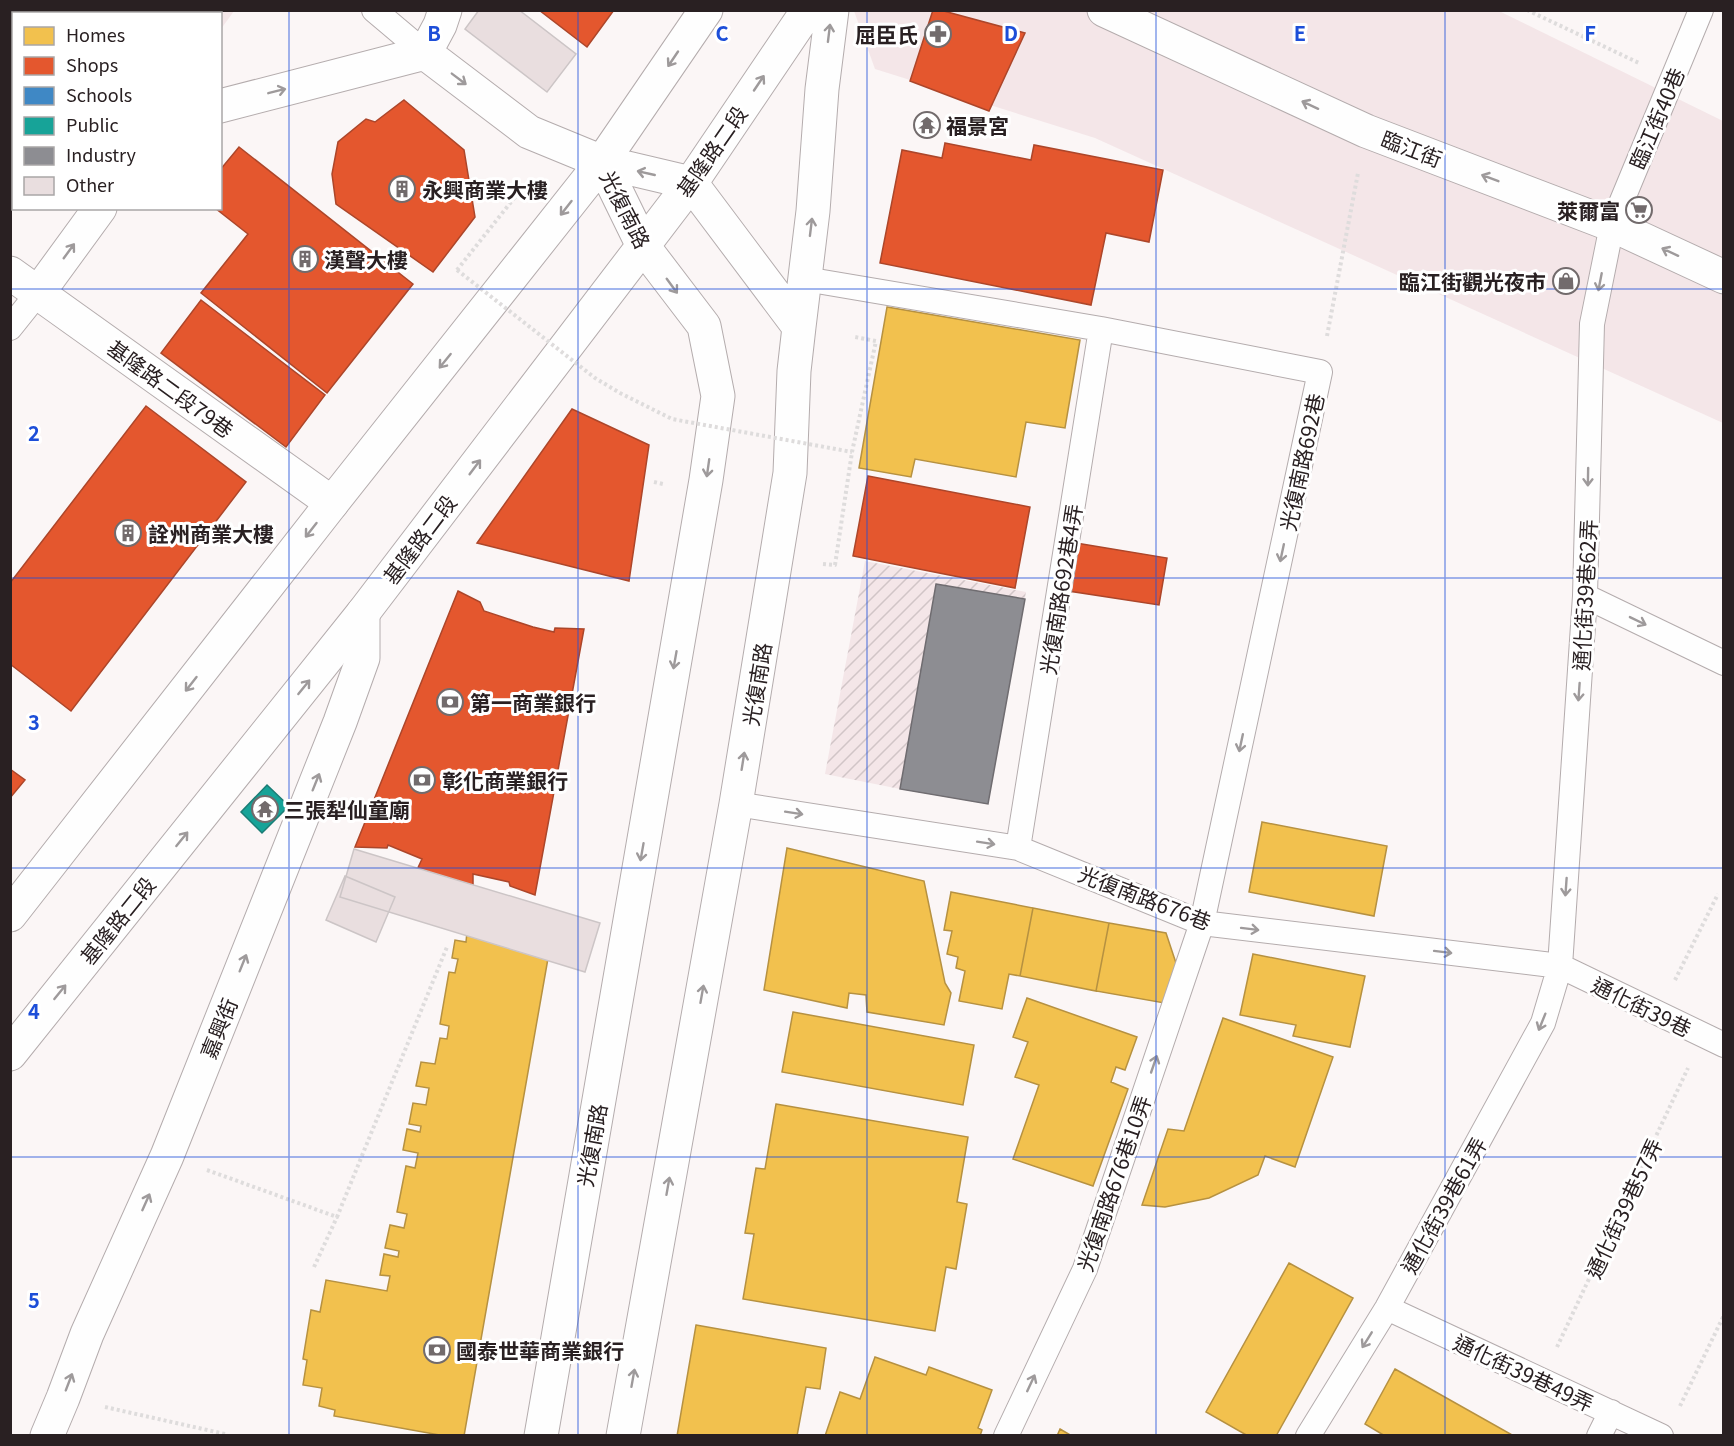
<svg xmlns="http://www.w3.org/2000/svg" width="1734" height="1446" viewBox="0 0 1734 1446" font-family="Georgia,'Noto Sans TC',serif">
<defs>
<pattern id="industrial-furrows" width="10" height="10" patternUnits="userSpaceOnUse" patternTransform="scale(1.5)"><rect width="10" height="10" fill="#f4e6e8"/><path d="M-1 1l2-2M0 10L10 0M9 11l2-2" fill="none" stroke="#d1c5c7"/></pattern>
</defs>
<rect width="100%" height="100%" fill="#fbf6f6"/>
<path fill="#f4e6e8" d="M10,11H234L221,29L220,14H14L13,175L10,173Z
M854,11H1499L1723,121V423L1095,138L875,69Z"/>
<path fill="url(#industrial-furrows)" d="M865,561L1026,592L988,804L900,789L825,774Z"/>
<path fill="#f2c14e" stroke="#b69141" stroke-width="1.5" d="M887,307L1080,340L1065,428L1026,422L1016,477L915,459L911,477L859,468Z
M1262,822L1387,846L1374,916L1249,892Z
M787,848L924,881L945,983L951,993L944,1025L867,1012L866,995L849,993L847,1008L764,990Z
M951,892L1033,908L1020,976L1009,974L1002,1009L959,1001L965,971L956,968L958,957L947,954L952,931L944,930Z
M1033,908L1109,923L1096,991L1020,976Z
M1109,923L1166,933L1177,966L1170,1004L1096,991Z
M467,932L550,947L464,1436H445L334,1416L335,1410L319,1406L322,1388L303,1385L307,1360L303,1359L311,1310L320,1312L326,1280L387,1291L390,1276L380,1275L384,1254L398,1257L399,1251L385,1248L390,1225L404,1228L407,1214L397,1212L406,1166L415,1168L418,1153L403,1150L407,1129L420,1132L421,1126L409,1124L413,1103L426,1105L429,1088L416,1086L421,1062L435,1064L440,1038L447,1039L449,1026L440,1024L449,972L455,973L458,959L452,958L455,940L466,942Z
M1253,954L1365,976L1350,1047L1293,1036L1296,1025L1240,1015Z
M1027,998L1137,1037L1125,1070L1116,1067L1111,1082L1128,1089L1093,1186L1013,1159L1039,1085L1015,1077L1028,1042L1013,1037Z
M793,1012L974,1045L963,1105L782,1072Z
M1223,1018L1333,1057L1295,1167L1265,1156L1258,1175L1209,1198L1165,1207L1142,1205L1168,1129L1184,1131Z
M776,1104L968,1137L957,1202L967,1204L956,1269L946,1267L935,1331L743,1299L754,1234L745,1233L756,1168L765,1169Z
M1289,1263L1353,1298L1276,1436H1248L1206,1412Z
M696,1325L826,1348L820,1389L806,1387L797,1436H677Z
M875,1357L926,1375L929,1367L992,1390L978,1428L982,1430L980,1436H825L840,1392L860,1399Z
M1395,1369L1514,1436H1385L1365,1424Z
M1060,1429L1072,1436H1057Z"/>
<path fill="#e4572e" stroke="#ac462a" stroke-width="1.5" d="M539,10H614L587,47Z
M933,10H940L1025,33L989,111L910,81Z
M404,100L464,150L475,217L433,272L336,204L332,174L338,142L366,119L375,122Z
M945,143L1031,160L1034,145L1163,170L1149,242L1106,233L1091,305L880,263L902,150L942,158Z
M239,147L413,284L327,393L201,293L248,234L215,208H220V170Z
M201,300L325,395L286,447L161,353Z
M146,406L246,482L71,711L10,664V583Z
M572,409L649,445L629,581L477,543Z
M868,476L1030,507L1015,588L853,556Z
M1070,542L1167,558L1159,605L1062,590Z
M458,591L480,602L484,611L533,627L554,632L555,628L584,629L535,895L510,886L509,882L473,874V887L416,872L422,859L388,845L387,848L355,847Z
M10,769L25,780L10,798Z"/>
<path fill="#3f88c5" stroke="#386994" stroke-width="1.5" d="M128,10H159L157,14H131Z"/>
<path fill="#17a398" stroke="#1c7c75" stroke-width="1.5" d="M267,785L289,806L262,833L241,812Z"/>
<path fill="#8d8d92" stroke="#6f6c70" stroke-width="1.5" d="M936,584L1025,599L988,804L900,789Z"/>
<path fill="#e9dedf" stroke="#ccc5c6" stroke-width="1.5" d="M479,10H519L576,54L547,92L465,29Z
M354,849L600,923L585,972L340,897Z
M345,876L395,897L376,942L326,920Z"/>
<g fill="none" stroke-linecap="round" stroke-linejoin="round">
<defs>
<path id="lane" d="M374,10L425,53
M805,279L1101,329L1320,372L1202,923L1085,1269L1006,1436
M10,328L38,293
M1585,596L1724,663
M736,804L1018,848L1202,923L1560,966L1724,1045
M1018,848L1101,329
M1387,1308L1661,1436
M1308,1436L1387,1308L1543,1023L1560,966L1585,596L1592,324L1612,225L1701,10
M1599,1436L1611,1412"/>
<path id="street" d="M1104,10L1366,131L1612,225L1724,277
M425,53L440,25L445,10
M220,106L425,53L529,132L602,162
M10,273L332,503
M38,293L100,208
M47,1436L63,1398L87,1334L167,1156L340,722L363,658V613"/>
<path id="secondary" d="M602,162L691,183L799,327L794,371L790,473L736,804L623,1436
M799,327L813,211L822,89L832,10
M10,915L332,503L602,162L706,10
M10,1054L363,613L691,183L808,10
M541,1436L706,480L718,396L704,326L643,246L602,162"/>
</defs>
<use href="#lane" stroke="#b4acad" stroke-width="26"/>
<use href="#street" stroke="#b4acad" stroke-width="35"/>
<use href="#secondary" stroke="#b4acad" stroke-width="35"/>
<path stroke="#dedcdc" stroke-width="4" stroke-dasharray="3 3" stroke-linecap="butt" d="M1527,10L1639,63
M507,188L517,198
M457,270L515,197
M1327,336L1358,173
M654,482L663,484V482
M823,564L835,565L852,452L876,341L855,337
M1675,980L1718,894
M207,1170L337,1217L447,947
M314,1267L337,1217
M1557,1347L1688,1068
M1680,1406L1724,1315
M105,1407L225,1434V1436"/>
<use href="#lane" stroke="#fefefe" stroke-width="24"/>
<use href="#street" stroke="#fefefe" stroke-width="33"/>
<use href="#secondary" stroke="#fefefe" stroke-width="33"/>
<path stroke="#dedcdc" stroke-width="4" stroke-dasharray="3 3" stroke-linecap="butt" d="M457,270L595,378L620,393L672,419L852,452"/>
</g>
<defs><path id="oneway-shaft" d="M-6 0H5M1.5-3L5.5 0L1.5 3" fill="none" stroke-width="1.6" stroke-linecap="round" stroke-linejoin="round" transform="scale(1.5)"/></defs>
<g stroke="#9e9a9b">
<use href="#oneway-shaft" transform="translate(829 33) rotate(-83)"/>
<use href="#oneway-shaft" transform="translate(673 59) rotate(124)"/>
<use href="#oneway-shaft" transform="translate(459 79) rotate(37)"/>
<use href="#oneway-shaft" transform="translate(759 83) rotate(-56)"/>
<use href="#oneway-shaft" transform="translate(277 91) rotate(-14)"/>
<use href="#oneway-shaft" transform="translate(1310 105) rotate(-155)"/>
<use href="#oneway-shaft" transform="translate(646 173) rotate(-167)"/>
<use href="#oneway-shaft" transform="translate(1490 178) rotate(-159)"/>
<use href="#oneway-shaft" transform="translate(566 208) rotate(128)"/>
<use href="#oneway-shaft" transform="translate(811 227) rotate(-83)"/>
<use href="#oneway-shaft" transform="translate(69 251) rotate(-54)"/>
<use href="#oneway-shaft" transform="translate(1670 252) rotate(-155)"/>
<use href="#oneway-shaft" transform="translate(1600 282) rotate(101)"/>
<use href="#oneway-shaft" transform="translate(672 286) rotate(54)"/>
<use href="#oneway-shaft" transform="translate(445 361) rotate(129)"/>
<use href="#oneway-shaft" transform="translate(475 467) rotate(-53)"/>
<use href="#oneway-shaft" transform="translate(708 468) rotate(98)"/>
<use href="#oneway-shaft" transform="translate(1588 477) rotate(91)"/>
<use href="#oneway-shaft" transform="translate(311 530) rotate(128)"/>
<use href="#oneway-shaft" transform="translate(1282 553) rotate(102)"/>
<use href="#oneway-shaft" transform="translate(1638 621) rotate(26)"/>
<use href="#oneway-shaft" transform="translate(675 660) rotate(100)"/>
<use href="#oneway-shaft" transform="translate(191 684) rotate(128)"/>
<use href="#oneway-shaft" transform="translate(304 687) rotate(-51)"/>
<use href="#oneway-shaft" transform="translate(1579 692) rotate(94)"/>
<use href="#oneway-shaft" transform="translate(1241 743) rotate(102)"/>
<use href="#oneway-shaft" transform="translate(743 761) rotate(-81)"/>
<use href="#oneway-shaft" transform="translate(316 782) rotate(-68)"/>
<use href="#oneway-shaft" transform="translate(794 813) rotate(9)"/>
<use href="#oneway-shaft" transform="translate(182 839) rotate(-51)"/>
<use href="#oneway-shaft" transform="translate(986 843) rotate(9)"/>
<use href="#oneway-shaft" transform="translate(642 852) rotate(100)"/>
<use href="#oneway-shaft" transform="translate(1566 887) rotate(94)"/>
<use href="#oneway-shaft" transform="translate(1250 929) rotate(7)"/>
<use href="#oneway-shaft" transform="translate(1443 952) rotate(7)"/>
<use href="#oneway-shaft" transform="translate(243 963) rotate(-68)"/>
<use href="#oneway-shaft" transform="translate(60 992) rotate(-51)"/>
<use href="#oneway-shaft" transform="translate(702 994) rotate(-80)"/>
<use href="#oneway-shaft" transform="translate(1542 1022) rotate(112)"/>
<use href="#oneway-shaft" transform="translate(1154 1064) rotate(-71)"/>
<use href="#oneway-shaft" transform="translate(668 1186) rotate(-80)"/>
<use href="#oneway-shaft" transform="translate(146 1202) rotate(-66)"/>
<use href="#oneway-shaft" transform="translate(1367 1340) rotate(122)"/>
<use href="#oneway-shaft" transform="translate(633 1378) rotate(-80)"/>
<use href="#oneway-shaft" transform="translate(69 1382) rotate(-69)"/>
<use href="#oneway-shaft" transform="translate(1031 1383) rotate(-65)"/>
</g>
<path fill="none" stroke="#1d4ed8" stroke-width="1.5" stroke-opacity="0.55" d="M289,10V1436M578,10V1436M867,10V1436M1156,10V1436M1445,10V1436M10,289H1724M10,578H1724M10,868H1724M10,1157H1724"/>
<defs>
<symbol id="pharmacy-ring" viewBox="-11 -11 22 22"><circle r="9.5" fill="#fff" stroke="#726b6c" stroke-width="1.5"/><path d="M-2-6h4v4h4v4h-4v4h-4v-4h-4v-4h4Z" fill="#726b6c"/></symbol>
<symbol id="temple-ring" viewBox="-11 -11 22 22"><circle r="9.5" fill="#fff" stroke="#726b6c" stroke-width="1.5"/><path d="M0-6L5-2H3V0L6.5 2.5H4V6H1.5V3h-3V6H-4V2.5H-6.5L-3 0V-2H-5Z" fill="#726b6c"/></symbol>
<symbol id="building-ring" viewBox="-11 -11 22 22"><circle r="9.5" fill="#fff" stroke="#726b6c" stroke-width="1.5"/><path d="M-4-6H4V6H1V3H-1V6H-4ZM-2.5-4.3h1.7v1.8h-1.7ZM.8-4.3h1.7v1.8H.8ZM-2.5-1h1.7V.8h-1.7ZM.8-1h1.7V.8H.8Z" fill="#726b6c"/></symbol>
<symbol id="supermarket-ring" viewBox="-11 -11 22 22"><circle r="9.5" fill="#fff" stroke="#726b6c" stroke-width="1.5"/><path d="M-6-5.5h2.5l.6 2H6L4.5 2H-2.5L-4.4-4H-6ZM-1.5 3.2a1.3 1.3 0 1 0 .1 0ZM3 3.2a1.3 1.3 0 1 0 .1 0Z" fill="#726b6c"/></symbol>
<symbol id="shop-ring" viewBox="-11 -11 22 22"><circle r="9.5" fill="#fff" stroke="#726b6c" stroke-width="1.5"/><path d="M-5-2.5h2.3a2.7 3.5 0 0 1 5.4 0H5L5.5 6h-11ZM-1.5-2.5h3a1.5 2.3 0 0 0-3 0Z" fill="#726b6c"/></symbol>
<symbol id="bank-ring" viewBox="-11 -11 22 22"><circle r="9.5" fill="#fff" stroke="#726b6c" stroke-width="1.5"/><path d="M-6-4H6V4H-6ZM0-2.3a2.3 2.3 0 1 0 0 4.6a2.3 2.3 0 1 0 0-4.6Z" fill="#726b6c"/></symbol>
</defs>
<g fill-rule="evenodd">
<use href="#pharmacy-ring" x="923" y="19" width="30" height="30"/>
<use href="#temple-ring" x="912" y="110" width="30" height="30"/>
<use href="#building-ring" x="387" y="174" width="30" height="30"/>
<use href="#supermarket-ring" x="1624" y="195" width="30" height="30"/>
<use href="#building-ring" x="290" y="244" width="30" height="30"/>
<use href="#shop-ring" x="1551" y="266" width="30" height="30"/>
<use href="#building-ring" x="113" y="518" width="30" height="30"/>
<use href="#bank-ring" x="435" y="687" width="30" height="30"/>
<use href="#bank-ring" x="407" y="765" width="30" height="30"/>
<use href="#temple-ring" x="250" y="794" width="30" height="30"/>
<use href="#bank-ring" x="422" y="1335" width="30" height="30"/>
</g>
<g text-anchor="middle" dominant-baseline="central" stroke-width="6" stroke-linejoin="round" paint-order="stroke">
<g font-size="21" font-weight="bold" fill="#292022" stroke="#fff" text-anchor="start">
<text x="918" y="34" text-anchor="end">屈臣氏</text>
<text x="946" y="125">福景宮</text>
<text x="422" y="189">永興商業大樓</text>
<text x="1620" y="210" text-anchor="end">萊爾富</text>
<text x="324" y="259">漢聲大樓</text>
<text x="1546" y="281" text-anchor="end">臨江街觀光夜市</text>
<text x="148" y="533">詮州商業大樓</text>
<text x="470" y="702">第一商業銀行</text>
<text x="442" y="780">彰化商業銀行</text>
<text x="284" y="809">三張犁仙童廟</text>
<text x="456" y="1350">國泰世華商業銀行</text>
</g>
<g font-size="21" fill="#292022" stroke="#fff">
<text transform="translate(1656 118) rotate(-67)">臨江街40巷</text>
<text transform="translate(1412 148) rotate(21)">臨江街</text>
<text transform="translate(711 151) rotate(-55)">基隆路二段</text>
<text transform="translate(626 209) rotate(63)">光復南路</text>
<text transform="translate(171 388) rotate(36)">基隆路二段79巷</text>
<text transform="translate(1301 462) rotate(-78)">光復南路692巷</text>
<text transform="translate(419 539) rotate(-53)">基隆路二段</text>
<text transform="translate(1060 589) rotate(-81)">光復南路692巷4弄</text>
<text transform="translate(1584 595) rotate(-87)">通化街39巷62弄</text>
<text transform="translate(756 684) rotate(-81)">光復南路</text>
<text transform="translate(1145 897) rotate(21)">光復南路676巷</text>
<text transform="translate(117 920) rotate(-51)">基隆路二段</text>
<text transform="translate(1642 1006) rotate(26)">通化街39巷</text>
<text transform="translate(218 1028) rotate(-68)">嘉興街</text>
<text transform="translate(591 1145) rotate(-80)">光復南路</text>
<text transform="translate(1113 1183) rotate(-71)">光復南路676巷10弄</text>
<text transform="translate(1443 1205) rotate(-61)">通化街39巷61弄</text>
<text transform="translate(1623 1208) rotate(-65)">通化街39巷57弄</text>
<text transform="translate(1524 1372) rotate(25)">通化街39巷49弄</text>
</g>
</g>
<g font-size="20" text-anchor="middle" font-weight="bold" fill="#1d4ed8" stroke="#fff" stroke-width="6" stroke-linejoin="round" paint-order="stroke">
<text x="434" y="41">B</text>
<text x="722" y="41">C</text>
<text x="1011" y="41">D</text>
<text x="1300" y="41">E</text>
<text x="1590" y="41">F</text>
<text x="34" y="441">2</text>
<text x="34" y="730">3</text>
<text x="34" y="1019">4</text>
<text x="34" y="1308">5</text>
</g>
<rect width="1734" height="1446" fill="none" stroke="#292022" stroke-width="24"/>
<rect x="12" y="12" width="210" height="198" fill="#ffffff" stroke="#a9a6a7" stroke-width="1.5"/>
<rect x="24" y="27" width="30" height="18" fill="#f2c14e" stroke="#a9a6a7" stroke-width="1.5"/>
<text x="66" y="42" font-size="18" fill="#292022">Homes</text>
<rect x="24" y="57" width="30" height="18" fill="#e4572e" stroke="#a9a6a7" stroke-width="1.5"/>
<text x="66" y="72" font-size="18" fill="#292022">Shops</text>
<rect x="24" y="87" width="30" height="18" fill="#3f88c5" stroke="#a9a6a7" stroke-width="1.5"/>
<text x="66" y="102" font-size="18" fill="#292022">Schools</text>
<rect x="24" y="117" width="30" height="18" fill="#17a398" stroke="#a9a6a7" stroke-width="1.5"/>
<text x="66" y="132" font-size="18" fill="#292022">Public</text>
<rect x="24" y="147" width="30" height="18" fill="#8d8d92" stroke="#a9a6a7" stroke-width="1.5"/>
<text x="66" y="162" font-size="18" fill="#292022">Industry</text>
<rect x="24" y="177" width="30" height="18" fill="#e9dedf" stroke="#a9a6a7" stroke-width="1.5"/>
<text x="66" y="192" font-size="18" fill="#292022">Other</text>
</svg>
